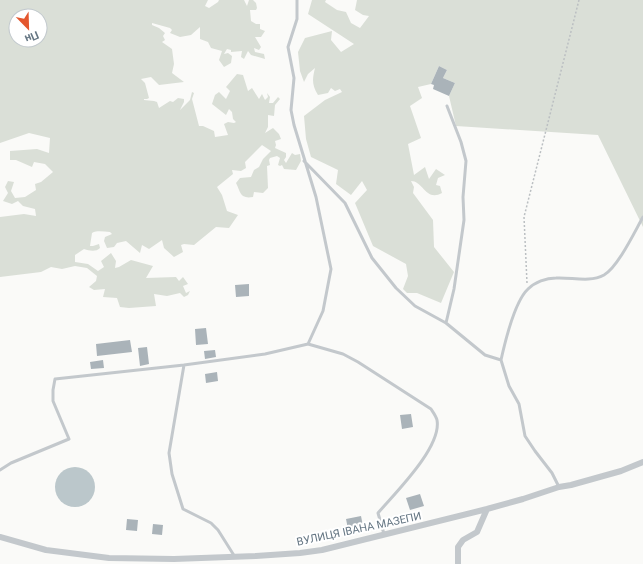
<svg xmlns="http://www.w3.org/2000/svg" width="643" height="564" viewBox="0 0 643 564" font-family="Roboto,sans-serif">
<rect width="100%" height="100%" fill="#fafaf8"/>
<path fill="#dadfd7" fill-rule="evenodd" d="M0,0H208L205,6L209,8L218,2L219,0H244L247,6L249,0H253L256,3L257,8L256,10H250L251,21L256,24H260V29L265,31L261,37H255L261,47L259,50L254,48L255,52L264,54L265,59L251,55L248,51L244,59L241,57L242,51L231,52V50L227,49L224,54L228,53L232,56L231,63L224,67L219,60L222,51L211,48L208,42L200,39V27L191,35L180,37L170,33L172,30L170,28L152,23V25L159,28L165,33L163,36L165,40L162,42L172,49L174,64L172,73L184,82L159,85L151,77L141,79L145,83L149,98L147,99H144V100L154,101L157,102L159,108L170,101L173,102L178,98L184,99V102L180,110L190,100L192,92L194,93L192,99L199,126H203L214,131L215,137L228,135L224,124L228,122L234,123L236,122L233,119L232,112L229,109L226,115L212,104L215,95L219,92L226,99L230,91L226,87L237,74L243,75L248,91L252,88L259,99L262,94L265,100L268,97L267,93L270,97L269,103H273L278,97L280,99L275,105L274,116L268,115V127L265,133L273,128L279,134L281,139L275,141L276,145L275,148L286,153V157L284,160L286,163L292,153L295,155L300,154L301,161L296,170L284,169L282,165L280,166L278,165L280,158L277,156L270,158L269,160L270,165L267,166L268,188L263,193L254,192L253,197C240,199 241,193 236,183L240,178L251,177L254,170L259,167L263,159L271,151L262,145L245,162L246,168L241,171L232,170L233,174L217,187L222,195L227,211L238,215L229,228L216,227L194,245L184,244L181,245L183,252L174,257L164,248L162,240L149,249L142,245L140,253L126,241L117,243L114,247L107,248L104,241L105,237L112,234L110,232C104,232 98,230 92,233L90,246H93L99,244L100,248C96,252 90,251 84,249L75,255V262L88,264L98,271L104,267L101,261L111,253L116,261L115,268L119,267L131,260L153,266L146,278L176,277L179,281L183,277L188,284L183,286L186,293L190,291L188,295L184,297L180,293L167,296L154,294L156,306L129,308L120,307L117,298L103,297L105,289L94,290L89,287L96,281L97,276L87,268L75,266L62,269L51,267L41,272L0,277V217L24,214L36,216L35,209L23,206L18,201L12,204L3,201L8,193L5,187L8,181L14,182L11,191L15,198L25,197L36,190L35,184L41,182L53,172L45,164L34,162L32,167L16,160H10V151L37,149L49,153L50,138L29,133L0,143ZM16,16H40V40H16Z
M312,0H326L325,2L337,10L346,12L351,23L360,28L369,16L363,15L355,10L357,0H643V227L598,135L456,126L449,96L455,83L443,78L447,70L439,66L431,84L418,87L422,98L410,106L421,138L408,144L414,175L425,167L429,179L436,169L445,175L438,178L436,185L440,186L442,193C426,202 423,181 411,181L414,187L413,193L433,220L434,247L454,272L441,303L417,293H407L403,289L408,276L406,264L373,246L355,203L367,190L362,181L351,195L336,184L338,170L311,157L306,139L304,116L325,100L342,92L340,89L335,91L331,88L328,93L318,95C312,85 312,80 315,68L308,74L304,82L300,71L298,52L305,38L332,31L331,40L341,52L354,44L308,14Z"/>
<path fill="#bbc7cb" d="M55 487a20 20 0 1 1 40 0a20 20 0 1 1-40 0Z"/>
<path fill="#aab3b9" d="M439,66L447,70L443,78L455,83L449,96L433,89L434,85L431,84Z
M249,284V296L236,297L235,285Z
M206,328L208,344L196,345L195,329Z
M130,340L132,352L97,356L96,344Z
M147,347L149,364L140,366L138,348Z
M215,350L216,357L205,359L204,351Z
M103,360L104,368L91,369L90,362Z
M217,372L218,381L206,383L205,374Z
M411,414L413,427L402,429L400,415Z
M420,494L424,506L410,510L406,498Z
M361,516L363,526L348,529L346,519Z
M127,519L138,520L137,531L126,530Z
M153,524L163,525L162,535L152,534Z"/>
<g fill="none" stroke-linecap="round" stroke-linejoin="round">
<path stroke="#bbbfc2" stroke-width="1.5" stroke-dasharray="2 2" stroke-linecap="butt" d="M527,283L524,217L579,0"/>
<path stroke="#c3c8cc" stroke-width="3" d="M297,0V19L288,47L294,78L291,110L294,125L316,197L331,269L323,311L308,344
M304,161L345,203L372,258L396,288L415,306L446,323L485,355L501,360L509,386L519,404L525,436L535,451L552,473L559,487
M446,323L454,289L464,220L463,197L466,161L461,142L447,106
M501,360C505,342 514,302 528,289C535,282 546,278 556,278C572,277 589,283 604,275C618,267 635,231 643,217
M184,365L265,354L308,344L343,354L358,362L431,409C433,412 436,416 437,420C442,447 395,493 378,513L384,534
M0,470L11,463L69,439L53,401V390L55,379L184,365L169,453L172,474L183,509L211,523L218,530L235,557"/>
<path stroke="#c3c8cc" stroke-width="6" d="M0,537L46,550L109,558L174,559L256,556L300,553L322,550L487,509L523,499L559,487L571,485L621,471L643,462
M458,564V547L463,540L477,532L487,509"/>
</g>
<g text-anchor="middle" dominant-baseline="central" stroke-width="4" stroke-linejoin="round" paint-order="stroke">
<g font-size="11" fill="#657683" stroke="#fff">
<text transform="translate(359 529) rotate(-12)">ВУЛИЦЯ ІВАНА МАЗЕПИ</text>
</g>
</g>
<g transform="translate(28 28) rotate(157)"><circle r="19" fill="#ffffff" stroke="#c1c8cd"/>
<path d="M0-3L7 15L0 10L-7 15Z" fill="#e4572e"/>
<text y="-6" font-size="11" font-weight="bold" text-anchor="middle" fill="#657683">Пн</text>
</g>
</svg>
